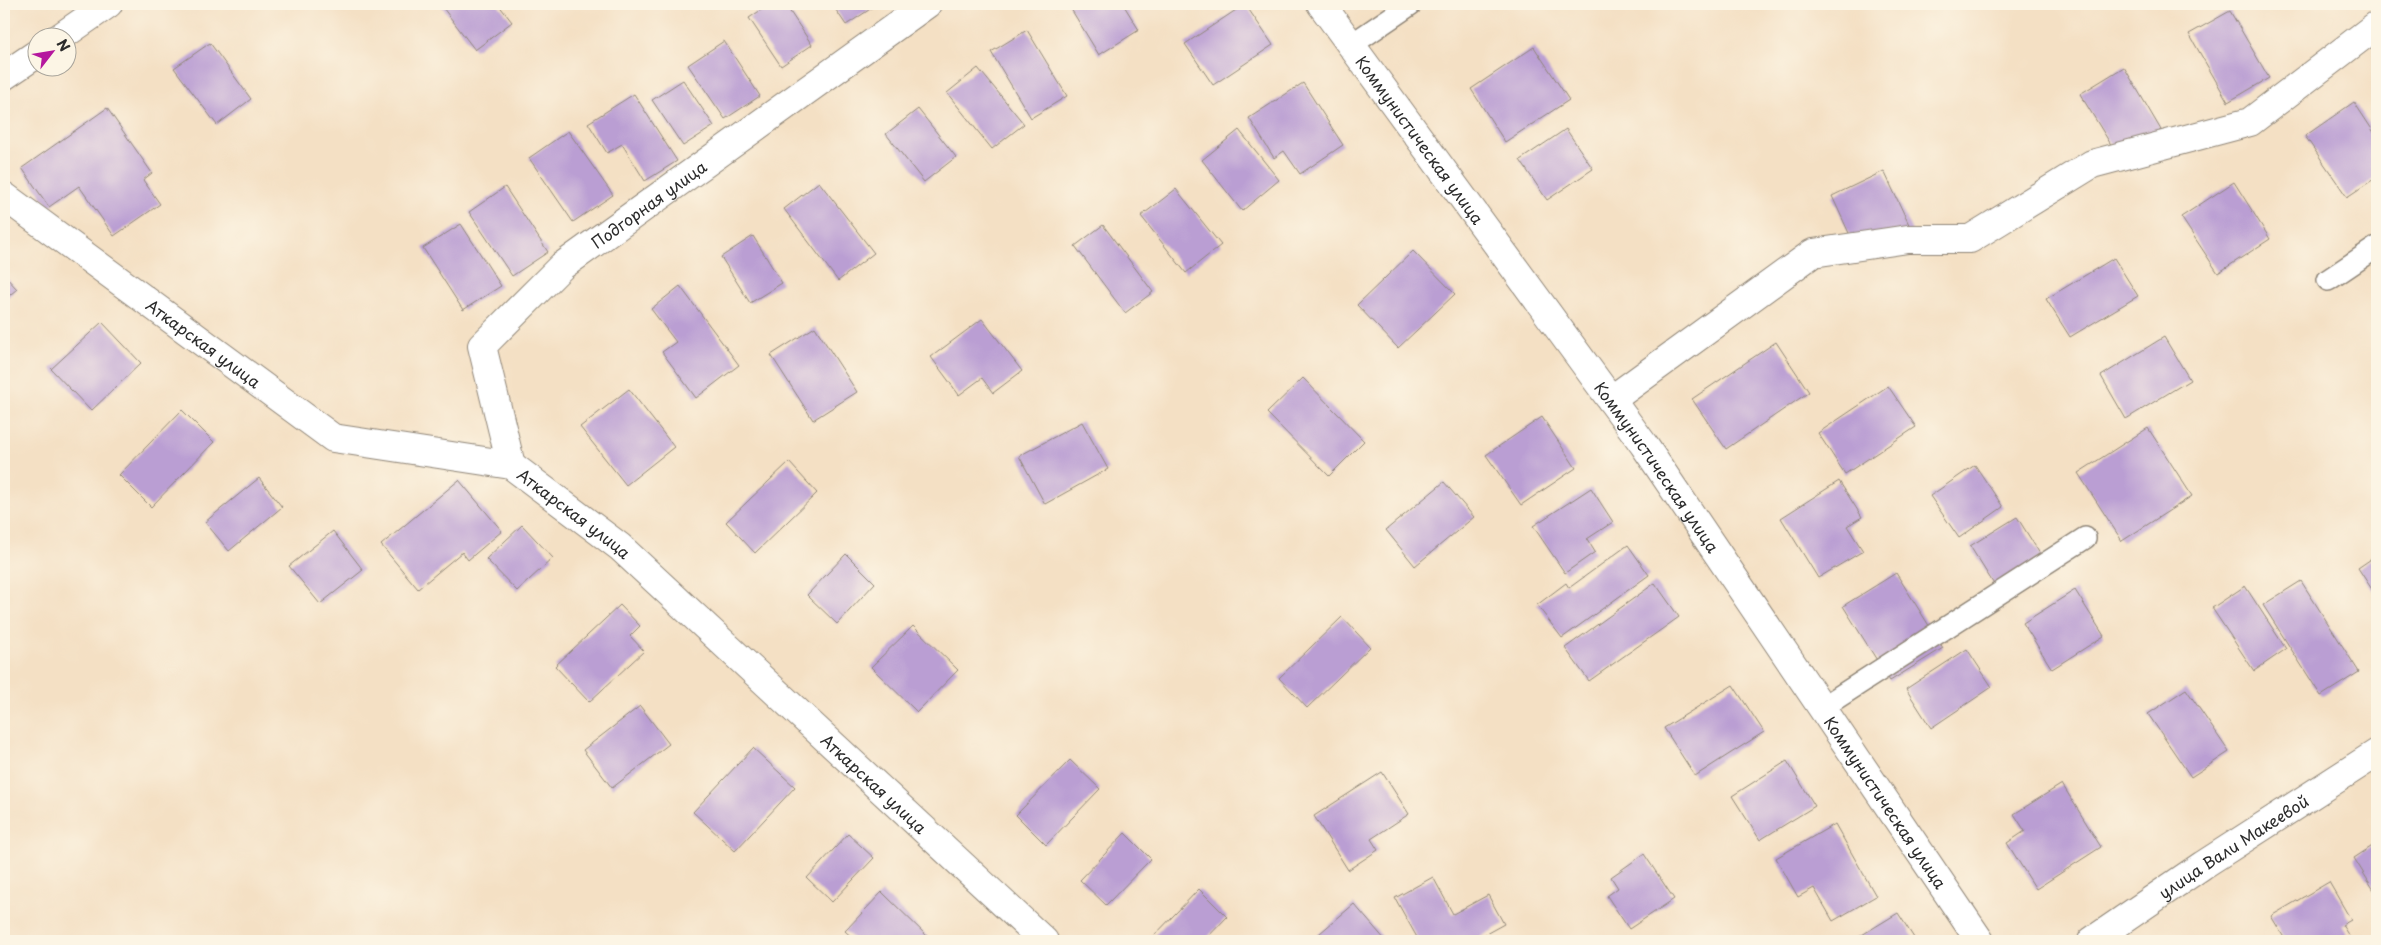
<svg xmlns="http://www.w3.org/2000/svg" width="2381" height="945" viewBox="0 0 2381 945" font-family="'Playpen Sans',sans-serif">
<rect width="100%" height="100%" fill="#fcf5e5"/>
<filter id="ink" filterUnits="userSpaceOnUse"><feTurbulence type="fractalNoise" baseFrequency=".02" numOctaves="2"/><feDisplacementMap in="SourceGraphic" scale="10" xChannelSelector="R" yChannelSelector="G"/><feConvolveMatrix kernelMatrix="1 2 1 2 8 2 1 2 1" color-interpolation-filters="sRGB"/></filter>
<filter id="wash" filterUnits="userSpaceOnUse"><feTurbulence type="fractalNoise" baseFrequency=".0096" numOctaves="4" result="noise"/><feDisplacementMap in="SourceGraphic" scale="20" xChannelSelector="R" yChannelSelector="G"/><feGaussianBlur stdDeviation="1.12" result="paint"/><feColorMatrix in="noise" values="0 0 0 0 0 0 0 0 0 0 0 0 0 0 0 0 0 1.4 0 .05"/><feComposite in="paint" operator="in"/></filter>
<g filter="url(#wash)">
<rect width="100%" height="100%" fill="#f4e0c4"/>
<g id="blocks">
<path fill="#ba9ed3" d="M440,4H498L512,22L475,50Z
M770,4H785L812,45L781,66L749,18Z
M832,4H878L846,25Z
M1068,4H1123L1139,30L1099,55Z
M1245,4L1273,45L1213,85L1185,44Z
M2230,11L2269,78L2228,102L2189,34Z
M1027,30L1067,96L1031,118L991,52Z
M724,41L760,96L725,119L688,65Z
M210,43L251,99L217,125L174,68Z
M1534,47L1569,100L1505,142L1471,89Z
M2124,67L2161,130L2118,156L2080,94Z
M978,68L1024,124L992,149L947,93Z
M683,80L714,126L683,146L652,100Z
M1303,83L1343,145L1300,174L1284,151L1274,158L1249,118Z
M634,94L677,161L645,181L622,144L607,153L588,123Z
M2354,102L2377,137V177L2347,197L2305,136Z
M107,108L152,173L143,180L160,204L114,236L79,186L49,207L22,168Z
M918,109L956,157L924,182L886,134Z
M1566,129L1593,169L1547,200L1520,160Z
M1239,130L1279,180L1242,211L1202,160Z
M568,131L613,195L573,222L529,158Z
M1884,171L1912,231L1859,255L1832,196Z
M819,182L874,253L838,281L784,209Z
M2234,182L2270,239L2218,273L2181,217Z
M505,187L548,252L512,276L469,212Z
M1176,189L1221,245L1186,273L1141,216Z
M461,224L501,286L463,310L423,248Z
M1103,225L1153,292L1125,313L1075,246Z
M753,236L782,283L750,303L721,257Z
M1413,251L1455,294L1398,348L1357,305Z
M2114,258L2138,296L2070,337L2046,299Z
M4,275L17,289L4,300Z
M680,286L739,365L696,398L662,352L676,342L651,309Z
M982,319L1022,371L993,393L982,378L959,395L931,357Z
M102,322L141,363L91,411L51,369Z
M815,327L857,392L813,420L771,355Z
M2164,337L2190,380L2126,419L2101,376Z
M1776,342L1809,392L1726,449L1692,399Z
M1303,378L1364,441L1329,476L1267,413Z
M1888,386L1916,427L1845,474L1818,433Z
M629,389L674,447L626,485L580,427Z
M182,410L214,442L151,507L119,475Z
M1542,417L1576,468L1521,505L1486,455Z
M1082,422L1108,469L1045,504L1019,456Z
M2148,428L2192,496L2122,541L2078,473Z
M789,462L817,493L755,553L726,522Z
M1975,465L2003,507L1959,538L1930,496Z
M259,478L282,507L229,551L205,522Z
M459,480L502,531L468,560L462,552L418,589L381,545Z
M1839,481L1862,517L1847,526L1863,551L1818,578L1781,518Z
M1444,482L1474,517L1415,566L1386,530Z
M1591,488L1613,522L1587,539L1595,552L1565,573L1533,526Z
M2017,517L2042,557L1995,586L1970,546Z
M522,525L553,558L517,591L486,559Z
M333,531L363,570L320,604L289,566Z
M1628,545L1649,575L1562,638L1537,605L1566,583L1569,588Z
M846,554L875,583L837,624L807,595Z
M2377,555V597L2358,568Z
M1896,573L1943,648L1890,681L1843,606Z
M2301,581L2359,672L2321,696L2263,605Z
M1655,583L1679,617L1589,681L1565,648Z
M2245,586L2286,649L2254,671L2212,608Z
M2075,590L2104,636L2052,669L2023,623Z
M620,605L640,626L630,636L644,651L589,702L555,666Z
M1342,617L1370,647L1307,708L1279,678Z
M913,626L958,670L917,712L871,667Z
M1967,649L1992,687L1931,728L1906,689Z
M1733,685L1764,732L1695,776L1664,728Z
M2186,689L2229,752L2191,777L2148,714Z
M640,706L669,744L612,788L583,750Z
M753,748L795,787L735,851L693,812Z
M1070,760L1100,789L1046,845L1016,815Z
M1787,761L1815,806L1760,840L1732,796Z
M1382,772L1409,814L1371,839L1378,850L1348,870L1314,816Z
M2062,784L2101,847L2036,889L2007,843L2025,831L2014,814Z
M1835,824L1876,896L1833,921L1814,888L1798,897L1776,858Z
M1125,833L1151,859L1106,905L1080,880Z
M848,834L874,858L832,902L807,878Z
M2377,843V895L2354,858Z
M1644,854L1674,899L1629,929L1607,896L1618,888L1611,877Z
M1433,877L1453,914L1488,895L1504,924L1473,941H1419L1395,898Z
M2329,882L2351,920L2342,925L2352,941H2286L2271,916Z
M1199,889L1227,917L1204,941H1153L1151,939Z
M882,892L931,940L930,941H856L845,931Z
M1354,904L1386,941H1316L1313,939Z
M1898,913L1916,941H1852Z"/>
</g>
</g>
<g filter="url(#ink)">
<use href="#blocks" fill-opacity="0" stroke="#908678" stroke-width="1"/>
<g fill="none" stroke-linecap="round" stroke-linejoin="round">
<defs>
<path id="lane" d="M1351,45L1411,4
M2328,280L2377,247
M1823,707L2085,538"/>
<g id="street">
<path id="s1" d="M1321,4L1644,445L1980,941"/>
<path d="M59,38L108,4"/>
<path d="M4,76L38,53"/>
<path id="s2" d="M4,196L333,438L511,465L620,547L1044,941"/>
<path d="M1611,400L1813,253L1908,239H1970L2092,164L2250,122L2377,25"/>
<path id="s3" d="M511,465L482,346L562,266L927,4"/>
<path id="s4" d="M2092,941L2203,865L2377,753"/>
</g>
</defs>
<use href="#lane" stroke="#908678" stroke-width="24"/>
<use href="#street" stroke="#908678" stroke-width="30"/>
<use href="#lane" stroke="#fff" stroke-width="21"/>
<use href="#street" stroke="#fff" stroke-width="28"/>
</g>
</g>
<g text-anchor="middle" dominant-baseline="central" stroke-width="4" stroke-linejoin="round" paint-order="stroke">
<g font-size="16" fill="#2b2b2b" stroke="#fcf5e5">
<text stroke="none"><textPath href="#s1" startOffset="168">Коммунистическая улица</textPath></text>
<text stroke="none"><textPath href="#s3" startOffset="342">Подгорная улица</textPath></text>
<text stroke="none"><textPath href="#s2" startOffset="248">Аткарская улица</textPath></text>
<text stroke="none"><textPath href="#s1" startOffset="572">Коммунистическая улица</textPath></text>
<text stroke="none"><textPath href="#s2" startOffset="668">Аткарская улица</textPath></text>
<text stroke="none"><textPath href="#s2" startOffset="1072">Аткарская улица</textPath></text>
<text stroke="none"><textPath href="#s1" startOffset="978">Коммунистическая улица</textPath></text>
<text stroke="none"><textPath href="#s4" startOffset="170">улица Вали Макеевой</textPath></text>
</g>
</g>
<rect width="2381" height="945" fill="none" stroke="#fcf5e5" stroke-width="20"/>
<g transform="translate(52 52) rotate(59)"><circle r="24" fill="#fcf5e5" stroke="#a8a49b"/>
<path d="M0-4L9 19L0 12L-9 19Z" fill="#b5179e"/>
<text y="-8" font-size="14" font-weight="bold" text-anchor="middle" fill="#2b2b2b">N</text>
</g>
</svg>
